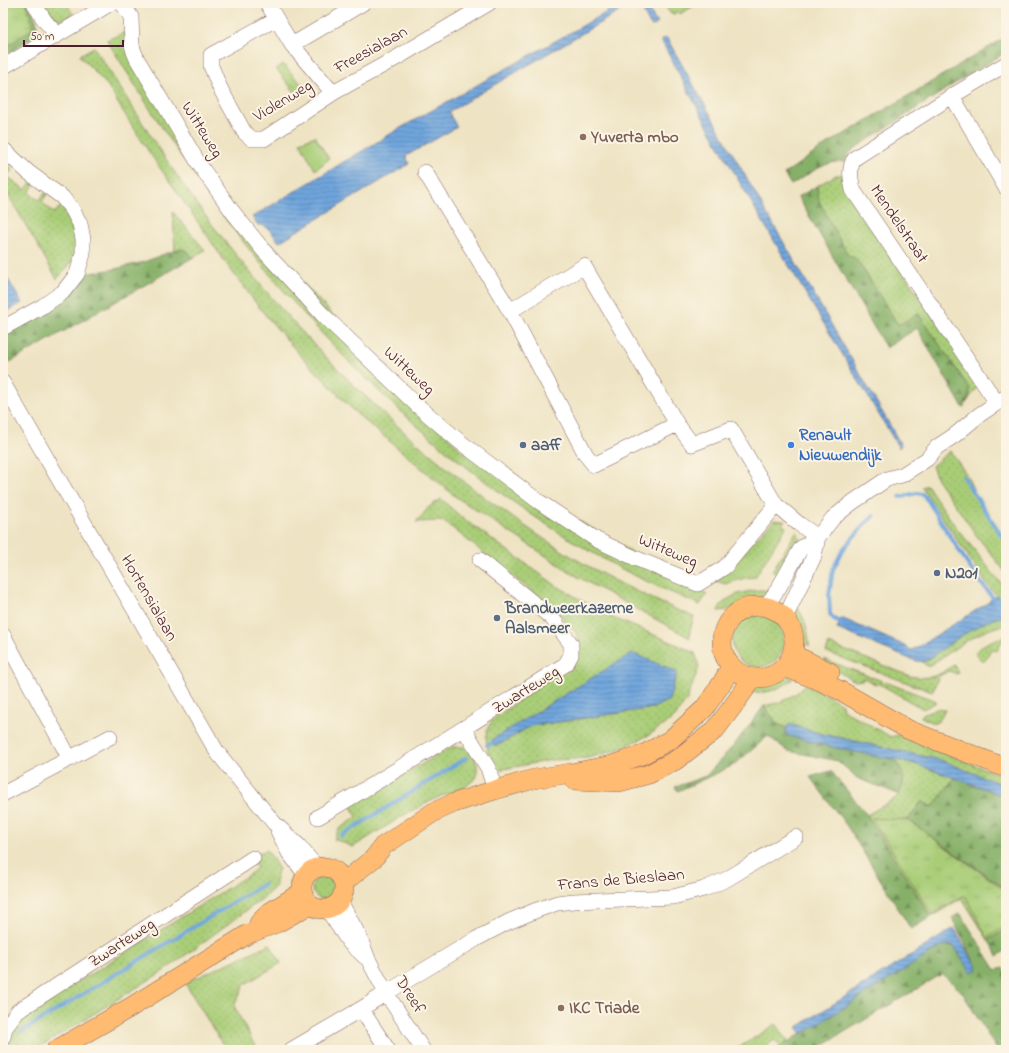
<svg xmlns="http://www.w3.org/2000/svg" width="1009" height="1053" viewBox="0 0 1009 1053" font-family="'Indie Flower',sans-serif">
<defs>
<pattern id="grass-dots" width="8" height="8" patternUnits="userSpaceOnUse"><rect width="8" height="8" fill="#a9cd77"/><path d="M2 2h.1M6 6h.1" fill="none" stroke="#93b067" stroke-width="1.8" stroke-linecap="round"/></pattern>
<pattern id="forest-firs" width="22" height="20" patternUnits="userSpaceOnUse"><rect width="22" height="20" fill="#86b068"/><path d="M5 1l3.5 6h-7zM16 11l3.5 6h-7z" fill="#708f56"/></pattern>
<pattern id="park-tufts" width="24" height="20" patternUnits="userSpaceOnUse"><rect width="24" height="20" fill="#a9cd77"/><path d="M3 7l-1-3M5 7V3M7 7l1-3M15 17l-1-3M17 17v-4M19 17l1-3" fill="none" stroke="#93b067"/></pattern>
<pattern id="water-rules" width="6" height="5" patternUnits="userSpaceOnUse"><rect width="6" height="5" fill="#6fa6dd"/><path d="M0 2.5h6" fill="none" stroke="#5d87b3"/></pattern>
</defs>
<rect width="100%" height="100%" fill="#fcf5e5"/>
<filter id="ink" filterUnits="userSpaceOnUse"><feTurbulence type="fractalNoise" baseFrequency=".025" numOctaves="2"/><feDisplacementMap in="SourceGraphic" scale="8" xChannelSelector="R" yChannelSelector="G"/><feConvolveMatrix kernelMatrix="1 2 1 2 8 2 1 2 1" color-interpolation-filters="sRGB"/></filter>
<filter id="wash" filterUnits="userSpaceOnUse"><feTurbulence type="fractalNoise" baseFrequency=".012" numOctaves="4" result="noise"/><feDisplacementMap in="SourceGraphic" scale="16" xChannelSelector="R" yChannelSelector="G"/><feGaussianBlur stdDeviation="0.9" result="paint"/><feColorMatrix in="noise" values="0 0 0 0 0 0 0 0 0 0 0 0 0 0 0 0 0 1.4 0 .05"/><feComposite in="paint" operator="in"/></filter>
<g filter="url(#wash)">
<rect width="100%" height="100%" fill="#eee3c3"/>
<path fill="url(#grass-dots)" stroke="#7a7651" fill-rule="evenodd" d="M39,3H66L73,14L63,19L54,20Z
M664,3H699L680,14L678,11L674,14L669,12Z
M123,33L127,34L205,180L461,450L686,585L707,594L700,605C673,593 646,582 620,568C465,485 331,358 225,218C182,161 144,100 107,40Z
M94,47C133,107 170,170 214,227C312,355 431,469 569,555C609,579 651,599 694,617L690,630V638L578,577L456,497L356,413L300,355L262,311L225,262L204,231L149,152L119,105L108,86L81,57L80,55Z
M6,162L13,169L7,176L25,190L31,183L34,185L29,193L39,200L45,193L47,194L42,202L54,213L61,206C63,209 66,212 68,216C73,226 77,245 74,256C71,265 63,272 57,279L3,186V164Z
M836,175H843V182L851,197L974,376L977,387L963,408L969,396L918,314L898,325L863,269L855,258L848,256L818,201L817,186Z
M173,212L205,250L192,258C187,249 184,249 175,251Z
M950,451L965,472L983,509L1006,540V573L977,536L937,479L932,466Z
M927,485L953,523L1006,590V605L988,586L922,487Z
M441,499L461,517L554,584L606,615L669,641L695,653L699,667L687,699L675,717L649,735L620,749L588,758L552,760L498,770L488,757L489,755C487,746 484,734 489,726C490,723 493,720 495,718L571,663L578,656L580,646L577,634L570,625L550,606L445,522L438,521L416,522L429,507ZM677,672L669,700L653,708L531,726Z
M774,520L785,521L782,524L786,527L755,577L745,578L725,584L716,581Z
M796,532H797L799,536V543L780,576L772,571Z
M762,590L771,591L762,598L747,601L727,610L718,611C719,607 720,606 723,603C734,593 747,591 762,590Z
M796,608H798C805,620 809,631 809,646L800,636L795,616Z
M732 641a26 26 0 1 1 52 0a26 26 0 1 1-52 0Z
M1000,616L1005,617L1006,618V625C979,629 955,649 932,664L927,666L922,662L927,660C950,644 973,625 1000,616Z
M1002,637H1006V640L1003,638L997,651L991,649L985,661L981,660L976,655V651C983,644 993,640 1002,637Z
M829,644L910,676C930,680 938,676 954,665L958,672L957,674L949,671L939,676L932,692L826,652Z
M823,659L936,701L935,703L923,709L878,683L876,685L864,678L863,680L855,681L828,666Z
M787,675L793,679C780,689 766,695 748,692L757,683L771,681L780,676Z
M805,685L818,690L842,704L843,710L891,737L898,735L910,740L1006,777V786L940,760L818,733L789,724L787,728L777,724L764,706L781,702L795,694Z
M939,708L945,710C937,727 936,724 921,717L922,715Z
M452,747H469L477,763V777L464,788L439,797L409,812L353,847L334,839L339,829L357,817L350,805Z
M893,759L912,763L955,778L932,807L922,801L908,820L1006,889V930L988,940L962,898L931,917L867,815L896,798L900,792V767Z
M267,850L279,869L276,876V886L262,899L165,970L53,1039L34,1050H3L8,1036L16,1021L250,874L257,868L251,861L245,858Z
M312 888a11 11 0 1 1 22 0a11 11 0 1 1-22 0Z
M270,944L281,963L245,984L234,1006L257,1050H226L185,983Z
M776,1024L789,1042L781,1047L775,1040L758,1050H735Z"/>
<path fill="url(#forest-firs)" stroke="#68684a" d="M14,3H28C34,16 43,26 31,38L6,55L4,52L3,53V25Z
M1006,37V52L957,82L857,147L849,153L845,162C827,159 806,176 791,185L784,174L826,145Z
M817,186L819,201L848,255L855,258L863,269L898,325L918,313L970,389L969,396L963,408L917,328L886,348L798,197Z
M182,249L189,252L192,258L3,366V335L84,274L115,269L144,262L167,253Z
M764,706L777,724L787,728L785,732L893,759C903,770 908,781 898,794L857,778L838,761L788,751L768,736L734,765L678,791L675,787L706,776L734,745Z
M831,771L867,815L931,917L911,929L847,826L810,777Z
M955,778L989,790L1006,798V889L908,820L922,801L932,807Z
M960,913L996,970L1003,968L1006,972V1050H997L962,992L942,974L814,1050H775L944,945L954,946L971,972L978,969L952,918Z
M1006,930V950L998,956L988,940Z"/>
<path fill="url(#park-tufts)" stroke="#7a7651" d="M3,3H26L33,28L3,49Z
M283,64L305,88L299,97L276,69Z
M872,818L908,820L1006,891V926L987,938L966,897L963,896L932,914Z"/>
<path fill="#a9cd77" stroke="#7a7651" d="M315,136L329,159L315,170L300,142Z"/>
<path fill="url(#water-rules)" stroke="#5c6284" d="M623,3H634L450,111V115L457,127L406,156L409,164L279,242C273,235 268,224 258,225L252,217L397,130Z
M637,3H646L656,22H658L656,25L652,26L650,25L639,3Z
M665,38H667L669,42L766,212L887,420L901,445L899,448C818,313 734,180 661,40Z
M3,271L22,303L8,311L3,302Z
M997,595L1006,605V618L1005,617C986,616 944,648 927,660C920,663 916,661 910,659L837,629L841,618L901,644L911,650L916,648L989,602L990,600Z
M632,653L677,672L669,700L653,708L531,726L497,746L491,744L493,739Z
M789,724L818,733L940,760L1006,786V798L989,790L912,763L836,748L789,736L785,732Z
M954,928L978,969L971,972L954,946L944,945L802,1034L797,1027Z"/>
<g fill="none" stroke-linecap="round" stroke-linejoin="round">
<path stroke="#6fa6dd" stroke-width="4" d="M963,477L1006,542
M900,497L917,493L922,494L928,501L976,577L994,599L995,602
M843,624L834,619L830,614L829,595L833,569L844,548L865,524L874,516
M487,745L491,744
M341,836L466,758
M21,1032L264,884"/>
</g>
</g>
<g filter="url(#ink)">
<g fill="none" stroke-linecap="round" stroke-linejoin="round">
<defs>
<path id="minor" d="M34,3C42,17 45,23 58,34
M122,3L131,17L132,45L134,52L137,59L199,164L232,211L264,251L322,314L418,406L459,441L538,501L597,540L635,558L698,584L725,567L776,505L799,524L818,537
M267,3L292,45L333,93
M276,19L211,55V66L220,88L244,132L252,139H264L333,93L398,57L489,3
M292,45L363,3
M3,67L111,3
M952,96L1006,188
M3,149L28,172L62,197L72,209L80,224L83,239V254L77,274L63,292L43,306L3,328
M425,172L510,311L586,455L594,465L677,424L692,444L731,429L776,505
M510,311L584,266L677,424
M3,383L217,752L274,823L299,846L317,868
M997,403L853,190C851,180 848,167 855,158L952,96L1006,64
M766,606L778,589L801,548L818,537L833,518L853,502L887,479L902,475L927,459L937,447L955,435L979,415L1006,397
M785,618L814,556L818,537
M3,635L70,759
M464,729L488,768L495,790
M3,794L110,737
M318,817C402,768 484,716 566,664L571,655V644L552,618L480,560
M278,831L289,853L306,875
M340,901L359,936L368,959L386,993L423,1050
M327,909L349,942L365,957
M361,1009L388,1050
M3,1037L5,1028L18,1011L253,858
M291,1050L361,1009L386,993L476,939L508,922L537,910L557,903L574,901L673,897L704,889L727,879L796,837"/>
<path id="major" d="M722 642a36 36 0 1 1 72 0a36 36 0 1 1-72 0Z
M792,654L830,672
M784,667L820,681L841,691L909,730L1006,768
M574,780L619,782L649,774L676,760L715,730L733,706L753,678
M302 888a21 21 0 1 1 42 0a21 21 0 1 1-42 0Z
M344,882L374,858L383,846L434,812L454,803L495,790L534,779L571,773L612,765L642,755L670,740L704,709L722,683L731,667
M259,923L270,912L302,892
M56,1050L131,1007L248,934L277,923L309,905"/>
</defs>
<use href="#minor" stroke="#836460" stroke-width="16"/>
<use href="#major" stroke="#836460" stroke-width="20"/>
<use href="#minor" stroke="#fff" stroke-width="15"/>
<use href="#major" stroke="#ffbb71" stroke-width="19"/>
</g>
</g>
<g fill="#8d6e63" stroke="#fcf5e5" stroke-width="1.5">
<circle cx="583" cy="137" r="4"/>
<circle cx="561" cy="1008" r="4"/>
</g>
<g fill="#5c6f8a" stroke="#fcf5e5" stroke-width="1.5">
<circle cx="523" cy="445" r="4"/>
<circle cx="937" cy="573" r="4"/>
<circle cx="497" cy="618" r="4"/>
</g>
<circle fill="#3f7fe0" stroke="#fcf5e5" stroke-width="1.5" cx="791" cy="445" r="4"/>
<g text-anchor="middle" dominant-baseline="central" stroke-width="4" stroke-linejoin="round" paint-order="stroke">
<g font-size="17" fill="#4a1f2b" stroke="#fcf5e5">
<text transform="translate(371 50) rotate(-29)">Freesialaan</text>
<text transform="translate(283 101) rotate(-31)">Violenweg</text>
<text transform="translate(202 130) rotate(58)">Witteweg</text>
<text transform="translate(899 224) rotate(56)">Mendelstraat</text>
<text transform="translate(409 371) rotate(43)">Witteweg</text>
<text transform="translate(668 551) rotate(23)">Witteweg</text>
<text transform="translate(149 598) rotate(60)">Hortensialaan</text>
<text transform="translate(526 690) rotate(-32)">Zwarteweg</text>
<text transform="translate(621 880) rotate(-5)">Frans de Bieslaan</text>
<text transform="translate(122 943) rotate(-33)">Zwarteweg</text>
<text transform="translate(410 995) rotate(58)">Dreef</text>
</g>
<g font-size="17" font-weight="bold" fill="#785e54" stroke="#fcf5e5" text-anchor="start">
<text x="591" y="137">Yuverta mbo</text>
<text x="569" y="1008">IKC Triade</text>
</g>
<g font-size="17" font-weight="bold" fill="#366cbe" stroke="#fcf5e5" text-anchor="start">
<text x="799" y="435">Renault<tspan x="799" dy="20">Nieuwendijk</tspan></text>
</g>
<g font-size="17" font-weight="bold" fill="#4e5e75" stroke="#fcf5e5" text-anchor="start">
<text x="531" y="445">aaff</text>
<text x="945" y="573">N201</text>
<text x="505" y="608">Brandweerkazerne<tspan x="505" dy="20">Aalsmeer</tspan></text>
</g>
</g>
<rect width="1009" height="1053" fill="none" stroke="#fcf5e5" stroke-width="16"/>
<path d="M24 40v6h99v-6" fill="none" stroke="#4a1f2b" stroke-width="2"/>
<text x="30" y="40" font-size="12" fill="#4a1f2b" stroke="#fcf5e5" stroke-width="3" paint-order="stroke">50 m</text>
</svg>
